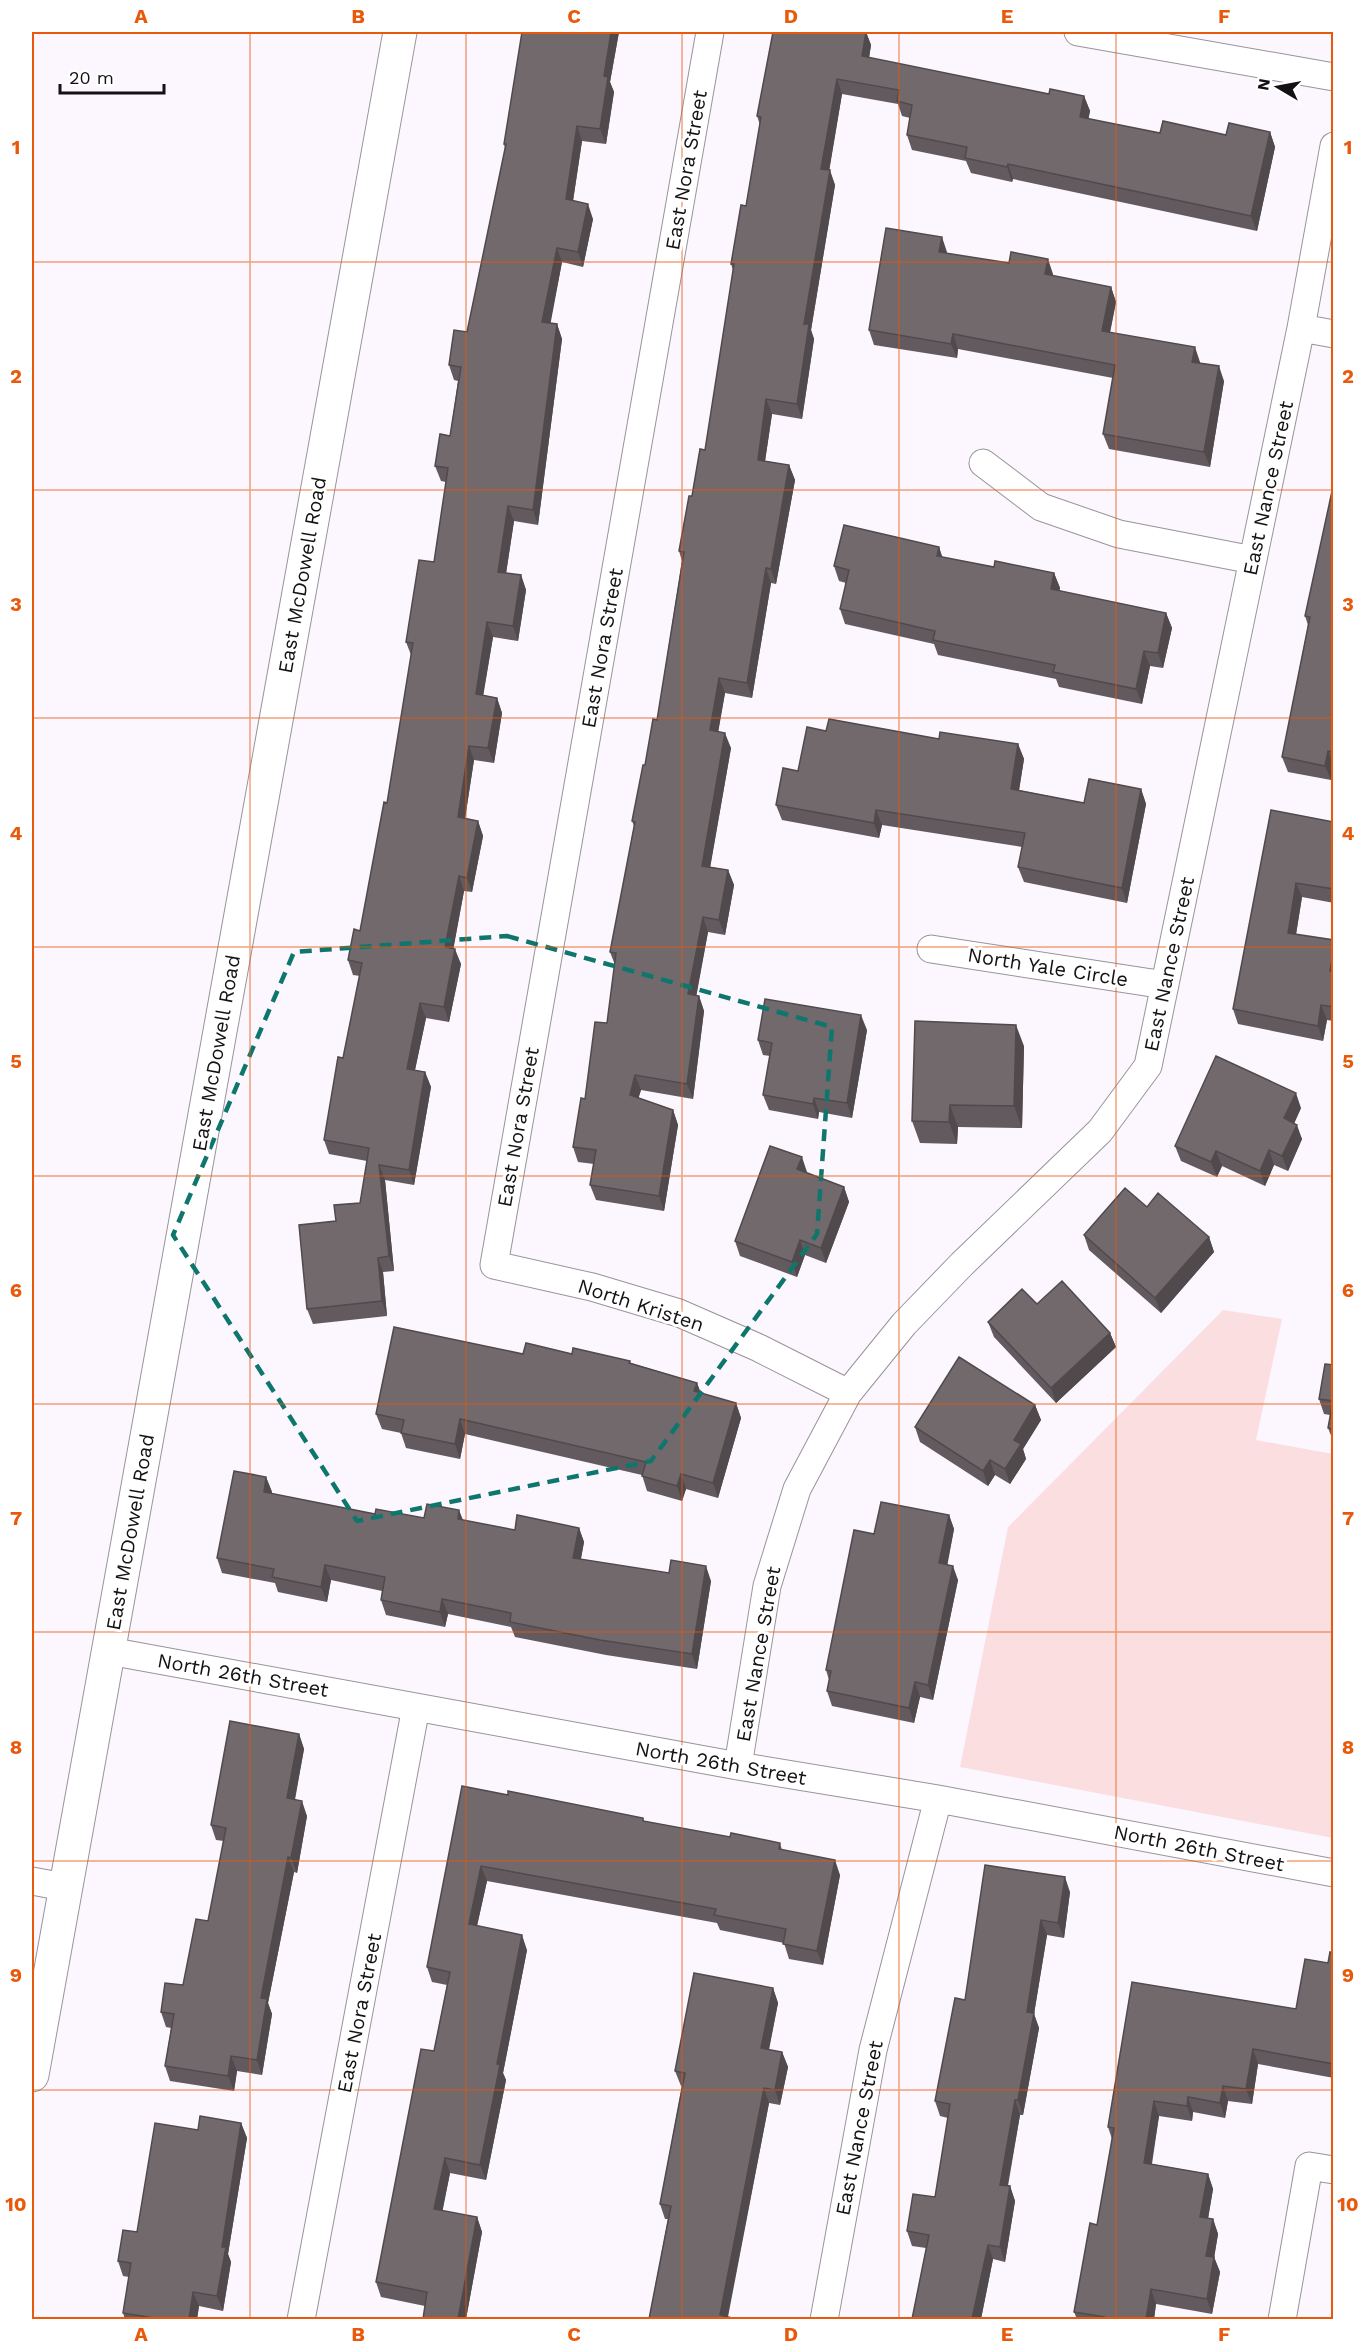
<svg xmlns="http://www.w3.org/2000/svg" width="1365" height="2351" viewBox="0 0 1365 2351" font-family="'Work Sans',sans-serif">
<rect width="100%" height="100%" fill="#fcf6fe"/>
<path fill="#fbdfe0" d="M1223,1310L1282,1319L1256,1440L1333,1454V1838L960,1767L1008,1527Z"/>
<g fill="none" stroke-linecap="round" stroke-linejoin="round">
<defs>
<path id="street" d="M710,32L494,1265L592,1287L679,1313L759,1348L848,1393
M1078,32L1334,77
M1301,328L1334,334
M983,463L1041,507L1119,534L1253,560
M931,949L1165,985
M109,1651L738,1766L938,1799L1334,1873
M738,1766L767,1586L797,1489L848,1393L904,1324L962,1264L1100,1131L1148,1066L1301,328L1334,146
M32,1881L64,1887
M301,2320L416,1707
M824,2320L873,2050L938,1799
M1282,2320L1309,2166L1334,2170"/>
<path id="secondary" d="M32,2075L400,32"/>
</defs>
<use href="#street" stroke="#99939a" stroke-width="29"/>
<use href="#secondary" stroke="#99939a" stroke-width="35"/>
<use href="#street" stroke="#fff" stroke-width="27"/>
<use href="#secondary" stroke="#fff" stroke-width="33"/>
</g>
<path fill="#625a5e" d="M519,32H619L610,82L614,92L606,144L582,141L573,201L593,219L583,267L562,262L550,323L557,324L562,339L538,525L514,521L506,573L521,575L526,590L518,641L493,637L483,695L497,698L502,713L494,763L474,760L465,818L478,821L483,836L472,892L464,891L453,949L461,964L449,1022L426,1018L415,1070L425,1072L431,1087L414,1185L385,1180L394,1271L383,1272L387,1316L313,1324L307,1309L336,1221L360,1203L367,1161L329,1154L324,1140L343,1058L360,976L353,975L348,960L360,931L387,803L411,655L406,642L434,562L446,482L441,481L435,466L450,436L458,381L454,380L449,365L467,332L505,148L504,144L522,32Z
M773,32H866L871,45L869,58L1049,94L1084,96L1090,111L1088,119L1160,133L1226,135L1270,132L1275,147L1257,231L1013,179L1012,182L971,173L966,161L912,150L907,135L910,118L902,116L898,104L842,94L829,170L835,185L811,330L814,339L802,419L772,414L765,461L789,465L795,480L776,584L771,583L752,698L725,693L718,731L731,748L710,867L728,870L734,885L725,935L708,932L696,995L699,996L704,1011L693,1099L641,1090L638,1098L673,1110L678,1125L664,1211L596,1200L590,1185L594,1164L578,1162L573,1147L585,1099L607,1023L615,965L610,952L634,826L632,821L645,765L657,720L682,561L679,551L692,496L705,450L733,270L731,264L746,206L760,125L757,116Z
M947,253L1053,274V276L1111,287L1116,302L1110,333L1200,362V363L1224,381L1210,467L1109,449L1103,434L1113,378L958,349L957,358L874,345L869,330Z
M1334,482V767L1331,780L1288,772L1282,757L1308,625L1305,616Z
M939,547L942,557L994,567L1054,573L1060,588L1059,591L1166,613L1172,628L1163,668L1150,666L1142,704L1059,687L1056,679L938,655L934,644L845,624L840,609L846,583L839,581L834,566Z
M826,731L1018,744L1024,759L1019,790L1084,803L1141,789L1146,804L1127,903L1024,882L1018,867L1022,847L882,825L879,838L782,820L776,805L798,771Z
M1271,810L1334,822V903L1302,897L1296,934L1334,948V1021L1327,1020L1323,1041L1238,1024L1233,1009Z
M867,1030L852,1118L819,1112L818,1119L769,1110L763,1095L770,1056L763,1055L758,1040Z
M1024,1046L1022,1128L958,1127L957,1144L920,1143L912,1121Z
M1301,1108L1294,1123L1302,1139L1288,1171L1274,1165L1265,1186L1222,1166L1217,1177L1181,1161L1175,1146Z
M807,1172V1173L844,1187L849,1202L826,1263L805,1255L797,1277L740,1256L735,1241Z
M1147,1207L1209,1237L1214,1252L1161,1313L1089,1250L1084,1235Z
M1037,1304L1110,1333L1116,1347L1056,1403L994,1337L988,1322Z
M523,1354H572L630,1361L631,1363L697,1383L701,1393L736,1403L741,1418L718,1498L686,1489L682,1501L647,1491L642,1475L465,1434L460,1459L406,1448L401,1433L382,1429L376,1414Z
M1334,1365V1443L1328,1428L1330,1415L1324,1414L1319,1399Z
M1035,1405L1041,1420L1023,1449L1026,1459L1010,1484L995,1475L988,1486L920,1442L915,1427Z
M266,1477L272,1492V1494L375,1514L463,1520L515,1530L579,1528L584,1542L581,1559L711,1581L697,1669L606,1655L515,1637L511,1627L448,1614L445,1627L386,1615L381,1600L382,1591L331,1580L327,1602L278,1592L275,1583L222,1573L217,1558Z
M949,1515L954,1529L947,1564L958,1580L933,1700L920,1697L914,1723L832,1706L827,1691L829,1680L826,1670L874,1534Z
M299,1734L304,1749L295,1800L307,1816L297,1873L294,1872L268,2003L272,2014L262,2075L237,2071L234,2091L170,2081L165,2066L171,2028L166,2027L161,2012L183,1985L208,1921L224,1841L216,1840L211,1825Z
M508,1795L643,1818L644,1821L730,1837L780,1843L782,1850L840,1875L823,1965L789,1959L784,1943L720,1930L717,1923L487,1881L477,1926L527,1950L503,2073L506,2080L486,2180L450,2173L442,2211L477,2217L482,2232L466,2319H423L425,2306L381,2297L376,2282L434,2051L447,1985L432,1982L427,1967Z
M985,1865L1070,1892L1064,1938L1047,1935L1034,2014L1039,2028L1023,2115H1020L1008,2186H1010L1015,2201L1005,2262L993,2259L981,2319H912L926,2248L912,2246L907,2231L935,2197L948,2118L940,2116L935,2101L965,2000Z
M1334,1953V2078L1258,2064L1252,2104L1228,2101L1225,2118L1193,2112L1192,2121L1159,2116L1152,2164L1208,2174L1213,2189L1208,2218L1213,2219L1218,2234L1214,2257L1220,2272L1212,2314L1156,2304L1154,2319H1077L1074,2312L1097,2225L1112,2139L1108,2127L1296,2009L1328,1963Z
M773,1988L778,2003L769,2050L782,2052L788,2067L780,2105L769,2103L728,2317L649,2319L668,2219H665L660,2204L682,2086H681L675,2071Z
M241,2123L247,2138L228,2254L231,2262L223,2311L199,2306L197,2319H125L123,2313L129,2277L123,2276L118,2261L137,2232L198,2130Z"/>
<path fill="#504a4c" d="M611,32H619L610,82L614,92L606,144L600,129L604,76Z
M866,32L871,45L867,71L862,56Z
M837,79L842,94L827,184L821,169Z
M1084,96L1090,111L1086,132L1080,117Z
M577,126L582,141L571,214L566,199Z
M1270,132L1275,147L1257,231L1251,216Z
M1008,164L1013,179L1012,182L1007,167Z
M830,170L835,185L811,330L814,339L802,419L797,404L804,324Z
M588,204L593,219L583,267L578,252Z
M942,237L947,252L944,266L939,252Z
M557,248L562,262L548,337L542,322Z
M1048,259L1053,274L1051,289L1045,274Z
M1111,287L1116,302L1107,346L1102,331Z
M557,324L562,339L538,525L533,510Z
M953,334L958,349L957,358L951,344Z
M1195,347L1200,362L1198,377L1192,362Z
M1219,366L1224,381L1210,467L1204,452Z
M766,399L772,414L763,475L758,460Z
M789,465L795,480L776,584L771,569Z
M508,506L514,521L504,587L498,572Z
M939,547L944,562L937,556Z
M766,568L771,583L752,698L747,683Z
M1054,573L1060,588L1056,604L1051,589Z
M521,575L526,590L518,641L513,626Z
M1166,613L1172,628L1163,668L1158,653Z
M487,622L493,637L481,709L476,694Z
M1144,651L1150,666L1142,704L1136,689Z
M719,678L725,693L716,745L710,730Z
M497,698L502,713L494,763L488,748Z
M725,733L731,748L708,880L702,866Z
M1018,744L1024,759L1017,803L1011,789Z
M469,746L474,760L463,832L458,817Z
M1328,751L1334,765L1331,780L1325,766Z
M1141,789L1146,804L1127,903L1122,888Z
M876,810L882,825L879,838L874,823Z
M478,821L483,836L472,892L467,878Z
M728,870L734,885L725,935L719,920Z
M459,876L464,891L451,962L445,947Z
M1296,883L1302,897L1294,947L1288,933Z
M703,917L708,932L694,1009L688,994Z
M1334,948V981L1330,971Z
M455,949L461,964L449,1022L444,1007Z
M699,996L704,1011L693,1099L687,1084Z
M420,1003L426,1018L412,1084L407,1069Z
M1321,1005L1327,1020L1323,1041L1318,1026Z
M861,1015L867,1030L852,1118L847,1103Z
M1016,1025L1024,1046L1022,1128L1014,1106Z
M425,1072L431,1087L414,1185L409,1170Z
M635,1075L641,1090L635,1110L630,1095Z
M1296,1093L1301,1108L1290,1133L1284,1118Z
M814,1098L819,1112L818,1119L813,1104Z
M950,1105L958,1127L957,1144L949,1122Z
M673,1110L678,1125L664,1211L659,1196Z
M1297,1125L1302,1139L1288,1171L1282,1156Z
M1269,1150L1274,1165L1265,1186L1260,1171Z
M1216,1151L1222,1166L1217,1177L1211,1162Z
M802,1157L807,1172L802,1184L797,1169Z
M379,1165L385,1180L394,1271L389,1256Z
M844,1187L849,1202L826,1263L821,1248Z
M1209,1237L1214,1252L1161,1313L1155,1298Z
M800,1240L805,1255L797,1277L792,1262Z
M378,1258L383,1272L387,1316L382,1301Z
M1110,1333L1116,1347L1056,1403L1051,1388Z
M697,1383L702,1398L694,1391Z
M736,1403L741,1418L718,1498L713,1483Z
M1035,1405L1041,1420L1023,1449L1026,1459L1010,1484L1005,1469L1014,1440Z
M460,1419L465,1434L460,1459L455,1444Z
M990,1460L995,1475L988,1486L983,1471Z
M681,1474L686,1489L682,1501L677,1486Z
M266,1477L272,1492L269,1507L264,1492Z
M459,1510L465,1525L458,1519Z
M949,1515L954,1529L945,1578L939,1563Z
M579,1528L584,1542L578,1573L573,1558Z
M325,1565L331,1580L327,1602L321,1587Z
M706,1566L711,1581L697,1669L692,1654Z
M953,1566L958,1580L933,1700L928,1685Z
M442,1599L448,1614L445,1627L440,1612Z
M915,1682L920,1697L914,1723L909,1708Z
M299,1734L304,1749L292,1813L287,1798Z
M302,1801L307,1816L297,1873L291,1858Z
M288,1857L294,1872L268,2003L272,2014L262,2075L257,2060L261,1998Z
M835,1860L840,1875L823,1965L817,1951Z
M481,1866L487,1881L474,1939L469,1924Z
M1065,1877L1070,1892L1064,1938L1058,1923Z
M1041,1920L1047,1935L1034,2014L1039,2028L1023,2115L1018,2100L1027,2012Z
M522,1935L527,1950L503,2073L506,2080L486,2180L480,2165L497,2064Z
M773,1988L778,2003L766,2063L761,2048Z
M1253,2049L1258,2064L1252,2104L1246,2089Z
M782,2052L788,2067L780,2105L775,2090Z
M231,2056L237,2071L234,2091L228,2076Z
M1223,2086L1228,2101L1225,2118L1220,2103Z
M764,2088L769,2103L727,2319L720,2315Z
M1188,2097L1193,2112L1192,2121L1187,2106Z
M1015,2100L1020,2115L1005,2199L1000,2185Z
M1154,2101L1159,2116L1149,2178L1144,2163Z
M241,2123L247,2138L228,2254L231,2262L223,2311L217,2296L222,2247Z
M445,2158L450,2173L440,2224L434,2209Z
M1208,2174L1213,2189L1206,2231L1200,2217Z
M1010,2186L1015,2201L1005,2262L1000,2247Z
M477,2217L482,2232L466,2319H458Z
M1213,2219L1218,2234L1212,2271L1206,2256Z
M988,2245L993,2259L981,2319H972Z
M1214,2257L1220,2272L1212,2314L1207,2299Z
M1151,2289L1156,2304L1154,2319H1146Z
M193,2292L199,2306L197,2319H189Z"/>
<path fill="#72696d" stroke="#504a4c" stroke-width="1.5" d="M522,32H611L604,76L608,77L600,129L577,126L566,199L588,204L578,252L557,248L542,322L557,324L533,510L508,506L498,572L521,575L513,626L487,622L476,694L497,698L488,748L469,746L458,817L478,821L467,878L459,876L445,947L455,949L444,1007L420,1003L407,1069L425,1072L409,1170L379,1165L389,1256L378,1258L382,1301L307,1309L299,1225L336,1221L334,1205L360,1203L369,1148L324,1140L338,1057L343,1058L362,963L348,960L354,929L360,931L384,802L387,803L413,643L406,642L419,560L434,562L448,468L435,466L440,434L450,436L461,367L449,365L454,330L467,332L506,144H504Z
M773,32H866L862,56L1049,94L1050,89L1084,96L1080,117L1160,133L1163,121L1226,135L1229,123L1270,132L1251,216L1008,164L1007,167L965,158L967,147L907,135L912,105L897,101L899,90L837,79L821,169L830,170L804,324H809L797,404L766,399L758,460L789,465L771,569L766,568L747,683L719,678L710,730L725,733L702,866L728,870L719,920L703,917L688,994L699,996L687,1084L635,1075L630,1095L673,1110L659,1196L590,1185L596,1150L573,1147L581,1098L585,1099L595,1022L607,1023L616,953L610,952L635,822L632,821L643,765H645L653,719L657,720L684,552L679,551L689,496H692L700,449L705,450L734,264H731L741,205L746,206L761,117L757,116Z
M886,228L942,237L939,252L1009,263L1011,252L1048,259L1045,274L1111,287L1102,331L1195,347L1192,362L1219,366L1204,452L1103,434L1115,365L953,334L951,344L869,330Z
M1334,482V752L1328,751L1325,766L1282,757L1310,617L1305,616Z
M844,525L939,547L937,556L994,567L995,561L1054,573L1051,589L1166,613L1158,653L1144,651L1136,689L1053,672L1055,665L933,640L935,631L840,609L849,570L834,566Z
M829,719L939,739L940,732L1018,744L1011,789L1084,803L1089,779L1141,789L1122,888L1018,867L1025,833L876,810L874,823L776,805L783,768L798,771L807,727L826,731Z
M1271,810L1334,822V889L1296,883L1288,933L1334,940V948L1330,971H1334V1007L1321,1005L1318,1026L1233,1009Z
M765,999L861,1015L847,1103L814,1098L813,1104L763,1095L772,1043L758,1040Z
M915,1021L1016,1025L1014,1106L950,1105L949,1122L912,1121Z
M1216,1056L1296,1093L1284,1118L1297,1125L1282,1156L1269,1150L1260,1171L1216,1151L1211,1162L1175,1146Z
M770,1146L802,1157L797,1169L844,1187L821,1248L800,1240L792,1262L735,1241Z
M1125,1188L1147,1207L1158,1193L1209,1237L1155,1298L1084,1235Z
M1062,1281L1110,1333L1051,1388L988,1322L1022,1289L1037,1304Z
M394,1327L523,1354L526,1343L572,1354L573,1348L630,1361L629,1363L697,1383L694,1391L736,1403L713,1483L681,1474L677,1486L642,1476L646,1462L460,1419L455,1444L401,1433L404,1420L376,1414Z
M959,1357L1035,1405L1014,1440L1021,1444L1005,1469L990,1460L983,1471L915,1427Z
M1325,1364L1334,1365V1429L1328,1428L1333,1401L1319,1399Z
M234,1471L266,1477L264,1492L375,1514L376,1509L424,1518L427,1504L459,1510L458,1519L515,1530L517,1515L579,1528L573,1558L669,1573L671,1560L706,1566L692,1654L600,1640L510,1622L511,1613L442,1599L440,1612L381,1600L385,1577L325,1565L321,1587L272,1577L274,1569L217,1558Z
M881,1502L949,1515L939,1563L953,1566L928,1685L915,1682L909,1708L827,1691L831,1671L826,1670L854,1530L874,1534Z
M230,1721L299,1734L287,1798L302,1801L291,1858L288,1857L261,1998L267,1999L257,2060L231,2056L228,2076L165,2066L174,2014L161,2012L165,1983L183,1985L196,1919L208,1921L226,1828L211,1825Z
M462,1786L508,1795V1791L643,1818V1821L730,1837L731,1833L780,1843L779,1849L835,1860L817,1951L783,1944L786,1929L714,1915L716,1909L481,1866L469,1924L522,1935L497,2064L500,2065L480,2165L445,2158L434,2209L477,2217L458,2319H423L427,2292L376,2282L421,2049L434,2051L450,1972L427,1967Z
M985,1865L1065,1877L1058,1923L1041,1920L1027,2012L1034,2013L1018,2100H1015L1000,2185L1010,2186L1000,2247L988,2245L972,2319H912L929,2235L907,2231L913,2194L935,2197L950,2104L935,2101L955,1998L965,2000Z
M1330,1952L1334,1953V2064L1253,2049L1246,2089L1223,2086L1220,2103L1188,2097L1187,2106L1154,2101L1144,2163L1208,2174L1200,2217L1213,2219L1206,2256L1214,2257L1207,2299L1151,2289L1146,2319H1104V2317L1074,2312L1090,2223L1097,2225L1114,2128L1108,2127L1132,1982L1296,2009L1305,1959L1328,1963Z
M694,1973L773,1988L761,2048L782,2052L775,2090L764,2088L720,2315L736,2319H649L671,2206L660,2204L685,2073L675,2071Z
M200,2116L241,2123L222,2247H226L217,2296L193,2292L189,2319H160L123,2313L131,2263L118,2261L123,2230L137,2232L155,2123L198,2130Z"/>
<path fill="none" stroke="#0f766e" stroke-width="4.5" stroke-dasharray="12 8" stroke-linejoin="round" d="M507,936L832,1027L817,1234L651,1461L357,1521L173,1235L294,952Z"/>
<path fill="none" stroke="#e8590c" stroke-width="1.5" stroke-opacity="0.55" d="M250,32V2320M466,32V2320M682,32V2320M899,32V2320M1116,32V2320M32,262H1334M32,490H1334M32,718H1334M32,947H1334M32,1176H1334M32,1404H1334M32,1632H1334M32,1861H1334M32,2090H1334"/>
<g text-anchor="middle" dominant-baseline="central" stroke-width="6" stroke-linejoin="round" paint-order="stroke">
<g font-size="20" fill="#131113" stroke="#fff">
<text transform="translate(686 170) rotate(-80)">East Nora Street</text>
<text transform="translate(1268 488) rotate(-78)">East Nance Street</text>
<text transform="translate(302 575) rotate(-80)">East McDowell Road</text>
<text transform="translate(602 648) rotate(-80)">East Nora Street</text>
<text transform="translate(1169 964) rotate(-78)">East Nance Street</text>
<text transform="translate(1048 967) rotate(9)">North Yale Circle</text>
<text transform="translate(216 1053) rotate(-80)">East McDowell Road</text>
<text transform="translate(518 1127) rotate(-80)">East Nora Street</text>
<text transform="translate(641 1305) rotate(18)">North Kristen</text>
<text transform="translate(130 1532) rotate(-80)">East McDowell Road</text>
<text transform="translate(758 1654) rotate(-80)">East Nance Street</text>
<text transform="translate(243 1675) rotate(10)">North 26th Street</text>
<text transform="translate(721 1763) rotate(10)">North 26th Street</text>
<text transform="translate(1199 1848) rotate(11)">North 26th Street</text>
<text transform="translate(359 2013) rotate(-79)">East Nora Street</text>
<text transform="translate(859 2128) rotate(-79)">East Nance Street</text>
</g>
</g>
<rect width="1365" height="2351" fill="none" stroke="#ffffff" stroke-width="66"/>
<g transform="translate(1278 87) rotate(280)" stroke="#ffffff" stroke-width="4.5" paint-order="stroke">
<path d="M0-4.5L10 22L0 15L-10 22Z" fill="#131113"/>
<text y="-9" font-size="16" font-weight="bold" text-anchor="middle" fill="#131113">N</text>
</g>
<path d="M60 84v9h104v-9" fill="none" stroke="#131113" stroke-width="3"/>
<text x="69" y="84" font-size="18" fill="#131113" stroke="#ffffff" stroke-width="4.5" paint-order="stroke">20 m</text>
<rect x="33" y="33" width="1299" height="2285" fill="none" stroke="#e8590c" stroke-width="2"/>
<g font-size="20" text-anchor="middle" font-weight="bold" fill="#e8590c">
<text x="141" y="23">A</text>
<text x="358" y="23">B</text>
<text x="574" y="23">C</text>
<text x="791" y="23">D</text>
<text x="1007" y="23">E</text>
<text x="1224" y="23">F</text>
<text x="16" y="154">1</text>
<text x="1348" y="154">1</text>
<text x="16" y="383">2</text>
<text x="1348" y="383">2</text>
<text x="16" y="611">3</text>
<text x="1348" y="611">3</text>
<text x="16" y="840">4</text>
<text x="1348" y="840">4</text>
<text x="16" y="1068">5</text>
<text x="1348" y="1068">5</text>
<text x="16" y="1297">6</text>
<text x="1348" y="1297">6</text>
<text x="16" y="1525">7</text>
<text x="1348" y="1525">7</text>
<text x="16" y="1754">8</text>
<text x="1348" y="1754">8</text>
<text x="16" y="1982">9</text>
<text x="1348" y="1982">9</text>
<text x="16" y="2211">10</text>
<text x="1348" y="2211">10</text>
<text x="141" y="2341">A</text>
<text x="358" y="2341">B</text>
<text x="574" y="2341">C</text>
<text x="791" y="2341">D</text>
<text x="1007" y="2341">E</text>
<text x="1224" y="2341">F</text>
</g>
</svg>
